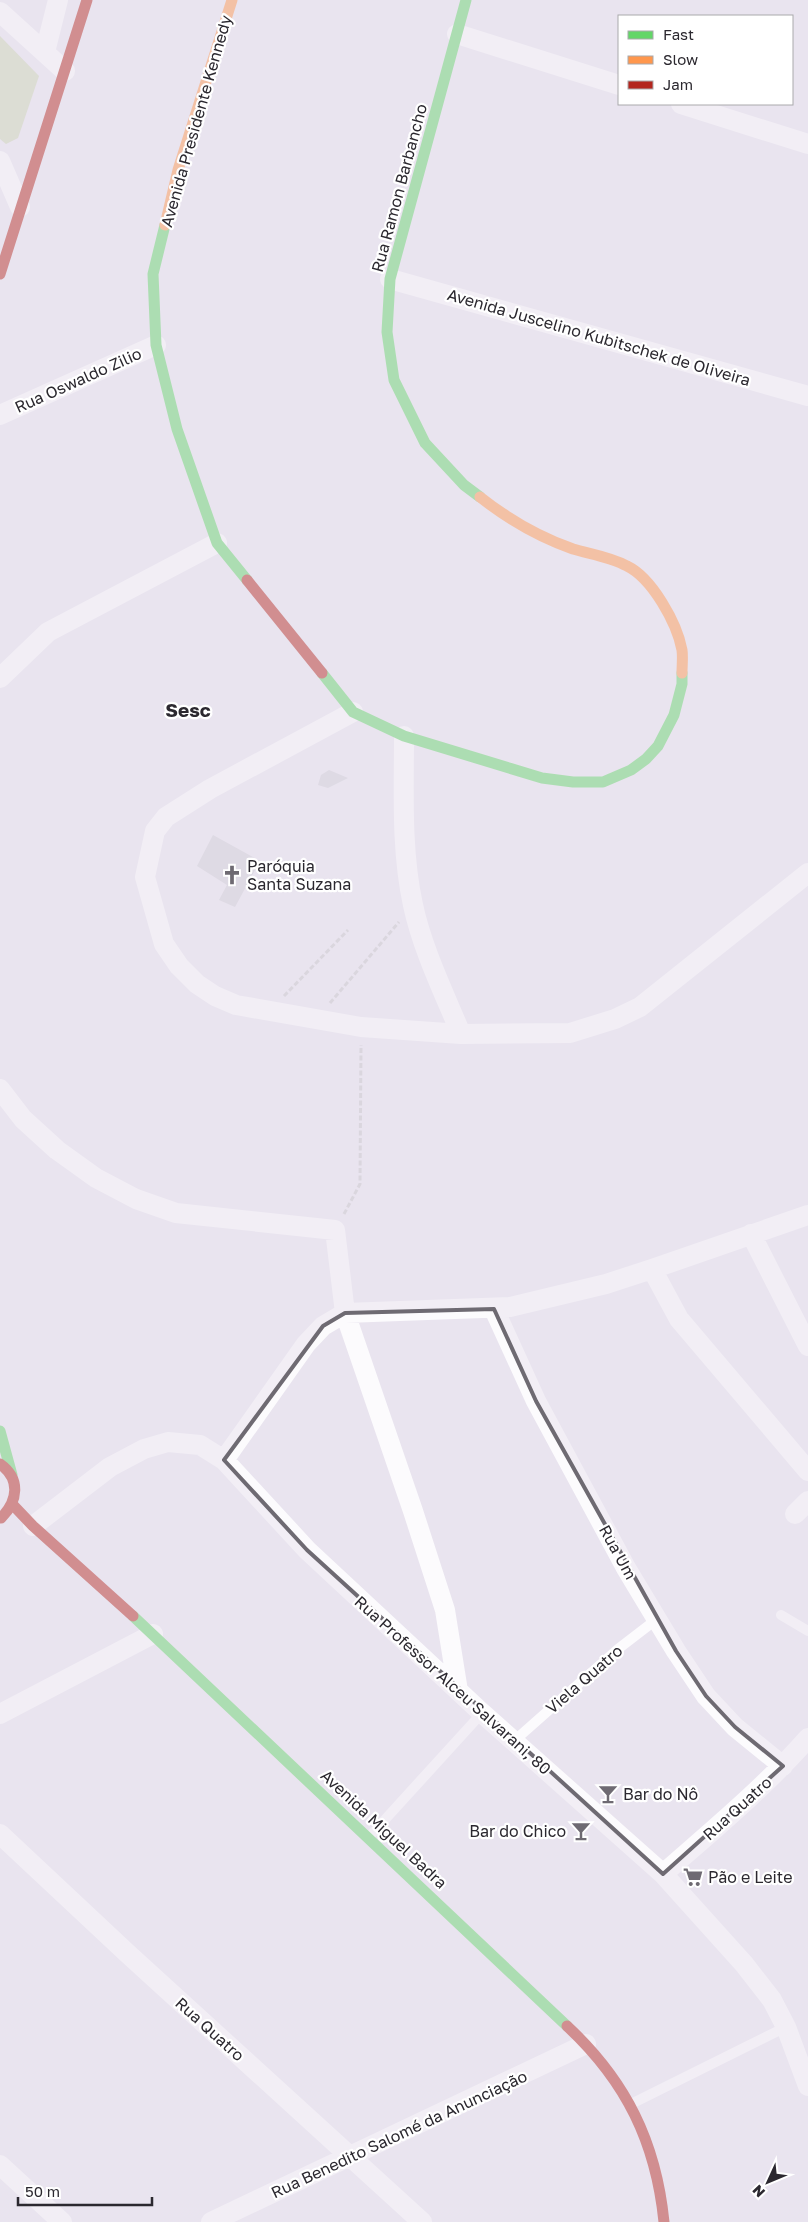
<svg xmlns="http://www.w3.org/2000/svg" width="808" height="2222" viewBox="0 0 808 2222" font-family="'Golos Text',sans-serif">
<rect width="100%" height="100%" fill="#e9e4ef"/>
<path fill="#ccd4b4" d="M0,36L39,76L18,138L6,144L0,139Z"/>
<path fill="#d0ced7" d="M329,770L348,778L328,788L318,785L321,775Z
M213,835L260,861L235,907L219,900L227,885L197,866Z"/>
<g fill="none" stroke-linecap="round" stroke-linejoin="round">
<path stroke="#c8c6ca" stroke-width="3" stroke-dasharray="5 2.5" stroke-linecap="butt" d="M284,996L348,930
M330,1003L399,922
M344,1214L360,1184L361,1045"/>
<path stroke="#fcfbfd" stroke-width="10" d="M781,1615L808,1631
M514,1741L618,1649L657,1619
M370,1836L482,1713
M631,2104L786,2027"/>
<path stroke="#fcfbfd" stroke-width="20" d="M0,12L65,71
M457,34L619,85
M45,52L58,0
M681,104L808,144
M0,161L20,207
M390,279L808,396
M0,415L156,345
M0,678L48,632L217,543
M353,712L210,789L166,817L155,831L145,877L164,944L179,966L197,984L215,996L236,1005L361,1027L461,1034L570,1033L615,1019L640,1007L808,873
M404,736C404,792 401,850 413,905C422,948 444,993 461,1034
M0,1089L23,1119L57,1150L96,1178L136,1199L176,1213L335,1230L345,1313L413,1511L445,1610L458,1691
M751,1234L808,1346
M652,1269L679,1319L808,1471
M494,1309L536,1401L626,1568L676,1651L706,1696L735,1727L783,1766
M224,1460L306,1344L323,1326L345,1313L510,1307L606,1284L652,1269L808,1215
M795,1514L808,1501
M33,1526L110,1467L144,1449L168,1442L200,1445L224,1460L307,1550L482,1713L663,1874L744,1964L772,2000L786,2027L808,2086
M0,1714L153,1634
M0,1834L127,1953L422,2222
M663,1874C713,1830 764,1788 808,1738
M0,2165L62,2222
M211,2222L586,2044"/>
<path stroke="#63d668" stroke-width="11" d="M466,0L390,279L387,332L394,380L425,443L464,485L480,497
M165,225L153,274L156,345L177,429L217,543L247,580
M322,673L353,712L404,736L542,778L573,782H603L631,770L646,759L658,746L674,715L682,684V673
M0,1431L12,1475
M133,1616L567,2026"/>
<path stroke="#ff974d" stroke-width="11" d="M165,225L178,170L232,0
M480,497C508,519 539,537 573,549C590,554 611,557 627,566C652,578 677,623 682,650C683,657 682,665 682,673"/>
<path stroke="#b3261e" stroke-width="11" d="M0,274L87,0
M247,580L322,673
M0,1464C21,1479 18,1501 1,1518
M13,1505L33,1526L133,1616
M567,2026C626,2081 656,2142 664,2222"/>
</g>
<path d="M0 0H808V2222H0ZM494,1309L536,1401L676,1651L706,1696L735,1727L783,1766L663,1874L307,1550L224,1460L323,1326L345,1313Z" fill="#e9e4ef" fill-opacity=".55" fill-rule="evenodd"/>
<path fill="none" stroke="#6e6a72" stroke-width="4" stroke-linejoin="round" d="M494,1309L536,1401L676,1651L706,1696L735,1727L783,1766L663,1874L307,1550L224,1460L323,1326L345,1313Z"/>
<defs>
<symbol id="church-bare" viewBox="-9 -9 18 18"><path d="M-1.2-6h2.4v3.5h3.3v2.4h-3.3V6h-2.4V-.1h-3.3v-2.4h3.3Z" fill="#6e6a72" stroke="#fff" stroke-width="2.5" paint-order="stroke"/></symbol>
<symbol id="bar-bare" viewBox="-9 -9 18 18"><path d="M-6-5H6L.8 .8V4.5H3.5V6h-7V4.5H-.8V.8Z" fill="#6e6a72" stroke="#fff" stroke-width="2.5" paint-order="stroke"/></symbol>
<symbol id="supermarket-bare" viewBox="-9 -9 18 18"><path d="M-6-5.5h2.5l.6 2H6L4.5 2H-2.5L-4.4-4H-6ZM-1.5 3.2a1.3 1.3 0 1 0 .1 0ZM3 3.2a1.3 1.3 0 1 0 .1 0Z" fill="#6e6a72" stroke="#fff" stroke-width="2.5" paint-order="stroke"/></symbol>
</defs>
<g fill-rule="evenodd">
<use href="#church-bare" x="218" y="861" width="28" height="28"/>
<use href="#bar-bare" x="594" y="1780" width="28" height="28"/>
<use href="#bar-bare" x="567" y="1817" width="28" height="28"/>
<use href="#supermarket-bare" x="679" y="1863" width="28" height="28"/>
</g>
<g text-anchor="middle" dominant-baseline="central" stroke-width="4.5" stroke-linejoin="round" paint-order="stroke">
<g font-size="16" fill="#2b282f" stroke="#fff">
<text transform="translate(196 121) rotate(-74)">Avenida Presidente Kennedy</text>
<text transform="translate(399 188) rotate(-75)">Rua Ramon Barbancho</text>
<text transform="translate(599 337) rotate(16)">Avenida Juscelino Kubitschek de Oliveira</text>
<text transform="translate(78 380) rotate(-24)">Rua Oswaldo Zilio</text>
<text transform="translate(618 1552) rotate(61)">Rua Um</text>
<text transform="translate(584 1679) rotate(-41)">Viela Quatro</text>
<text transform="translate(453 1685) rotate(42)">Rua Professor Alceu Salvarani, 80</text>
<text transform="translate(737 1808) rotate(-42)">Rua Quatro</text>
<text transform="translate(384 1829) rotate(43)">Avenida Miguel Badra</text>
<text transform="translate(210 2029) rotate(42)">Rua Quatro</text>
<text transform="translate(399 2134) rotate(-25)">Rua Benedito Salomé da Anunciação</text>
</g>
<g font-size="16" fill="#2b282f" stroke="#fff" text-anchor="start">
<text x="247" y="866">Paróquia<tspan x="247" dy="18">Santa Suzana</tspan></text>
<text x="623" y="1794">Bar do Nô</text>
<text x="566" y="1831" text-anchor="end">Bar do Chico</text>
<text x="708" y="1877">Pão e Leite</text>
</g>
<g font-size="19" font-weight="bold" fill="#2b282f" stroke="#fff">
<text x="188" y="709">Sesc</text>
</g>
</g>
<rect x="618" y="15" width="175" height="90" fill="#ffffff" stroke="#aaa9ac"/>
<rect x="628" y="31" width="25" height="8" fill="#63d668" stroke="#aaa9ac"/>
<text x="663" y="40" font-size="15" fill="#2b282f">Fast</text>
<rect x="628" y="56" width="25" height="8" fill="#ff974d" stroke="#aaa9ac"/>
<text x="663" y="65" font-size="15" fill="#2b282f">Slow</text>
<rect x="628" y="81" width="25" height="8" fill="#b3261e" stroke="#aaa9ac"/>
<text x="663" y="90" font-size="15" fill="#2b282f">Jam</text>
<g transform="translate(768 2182) rotate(226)" stroke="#ffffff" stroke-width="4" paint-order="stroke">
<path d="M0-4L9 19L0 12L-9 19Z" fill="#2b282f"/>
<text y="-8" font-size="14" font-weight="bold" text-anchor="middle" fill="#2b282f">N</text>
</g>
<path d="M18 2197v8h134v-8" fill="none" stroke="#2b282f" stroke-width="2.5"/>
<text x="25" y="2197" font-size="15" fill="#2b282f" stroke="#ffffff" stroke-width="4" paint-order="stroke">50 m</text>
</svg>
